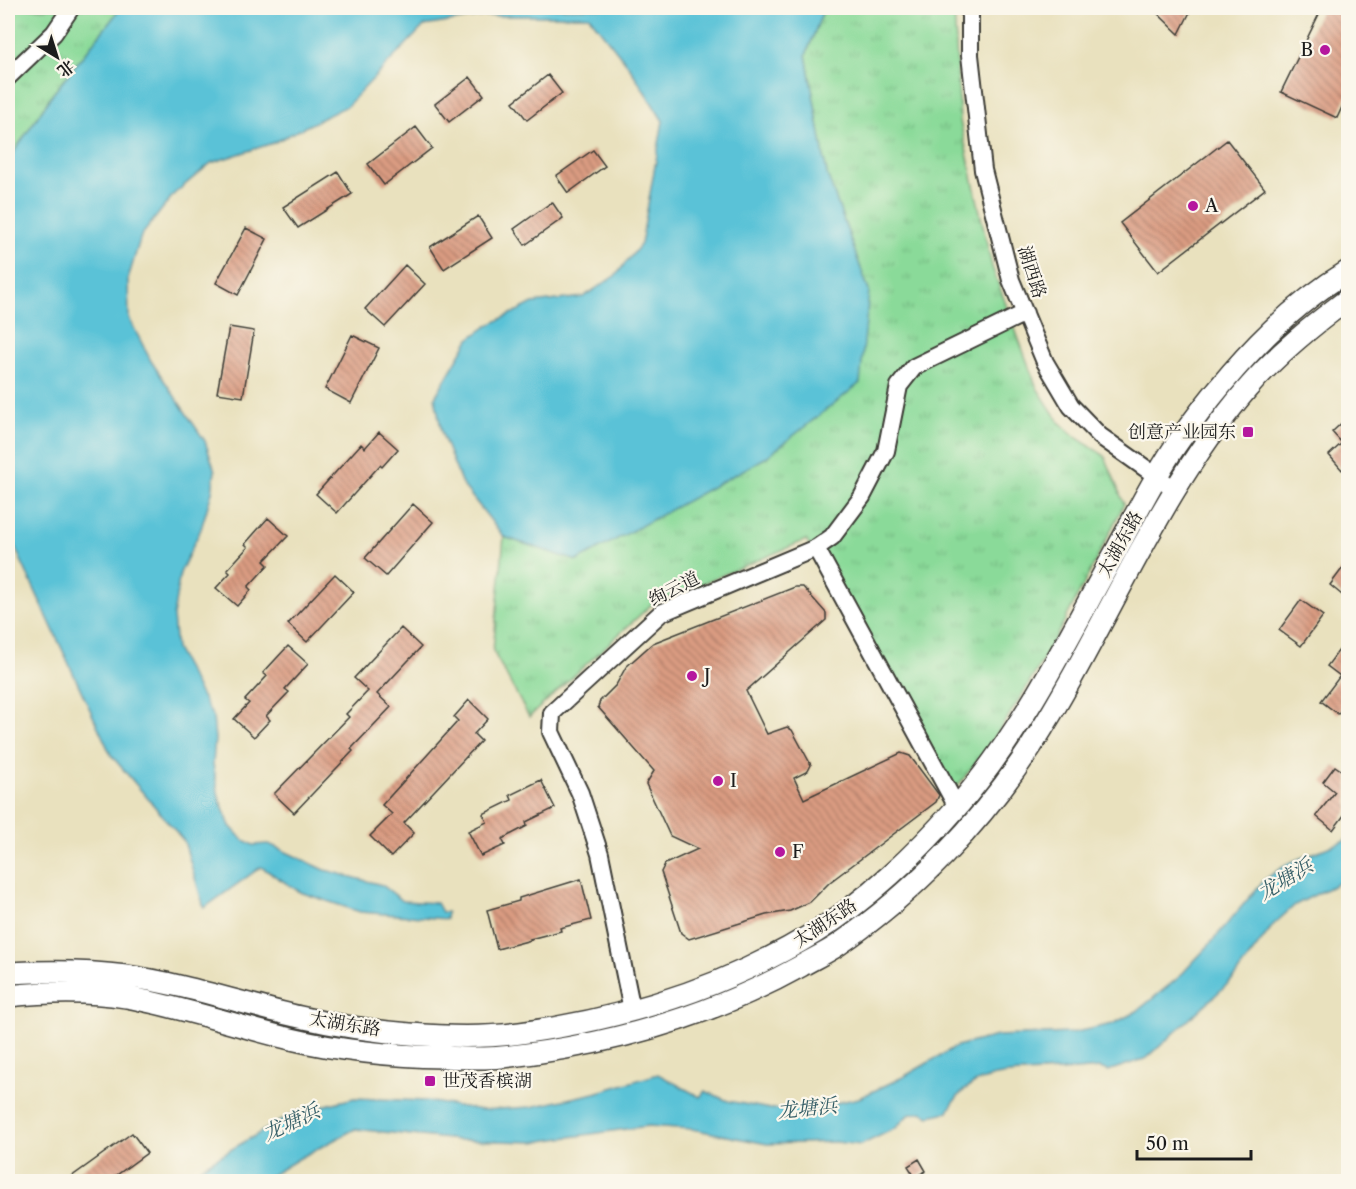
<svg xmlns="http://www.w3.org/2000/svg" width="1356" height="1189" viewBox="0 0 1356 1189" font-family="'Libre Caslon Text','Noto Serif SC',serif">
<defs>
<pattern id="grass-tufts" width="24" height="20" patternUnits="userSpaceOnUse" patternTransform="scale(1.5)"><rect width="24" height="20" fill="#8ada99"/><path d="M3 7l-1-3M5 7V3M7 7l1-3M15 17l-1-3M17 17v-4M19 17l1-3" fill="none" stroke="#76ba83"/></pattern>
<pattern id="building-back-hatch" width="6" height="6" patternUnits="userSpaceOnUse" patternTransform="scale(1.5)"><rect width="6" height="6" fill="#da9b81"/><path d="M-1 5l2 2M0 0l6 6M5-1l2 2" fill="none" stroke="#b07e69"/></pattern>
</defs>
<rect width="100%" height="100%" fill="#fbf7ec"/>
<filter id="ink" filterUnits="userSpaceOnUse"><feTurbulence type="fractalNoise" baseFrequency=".0167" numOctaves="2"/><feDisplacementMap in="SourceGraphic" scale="12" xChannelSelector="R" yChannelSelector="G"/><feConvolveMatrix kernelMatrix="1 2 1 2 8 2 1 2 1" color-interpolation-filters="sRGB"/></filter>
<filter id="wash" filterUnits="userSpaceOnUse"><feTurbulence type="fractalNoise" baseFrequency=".008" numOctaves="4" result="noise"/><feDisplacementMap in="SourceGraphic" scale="24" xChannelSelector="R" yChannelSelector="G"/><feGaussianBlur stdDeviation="1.35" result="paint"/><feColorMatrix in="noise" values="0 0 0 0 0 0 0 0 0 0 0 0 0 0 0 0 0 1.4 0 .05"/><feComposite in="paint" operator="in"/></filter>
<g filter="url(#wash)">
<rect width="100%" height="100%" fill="#e9e1be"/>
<path fill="url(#grass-tufts)" stroke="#537b5a" stroke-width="1.5" d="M8,8H121L52,95L8,161Z
M824,8H954L960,121L992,267L1037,388L1059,422L1077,438L1105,456L1124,504C1083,587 1041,672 987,748C975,765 961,781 948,798L806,540L651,605L529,717L493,651L504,537L577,561L869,291L827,174L806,55Z"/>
<path fill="#5ac2d7" stroke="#3b6f7a" stroke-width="1.5" d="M121,8H824L806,55L827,174L869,291L860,383L765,458L577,561L504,537L462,484L442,434L435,397L469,339L489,325L533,303L583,297L616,275L641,244L663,121L630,68L589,16H484L424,26L347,106L273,143L211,163L174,194L141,236L128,279L129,318L151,361L205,441L215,471L212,492L201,529L180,573L173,616L176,649L213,717L215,739L213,764L219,798L230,826L242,839L253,845L269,844L325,870L382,885L403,901L437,903L442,912H447L446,919L360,912L300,892L261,867L204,908L184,841L111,755L8,532V161L52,95Z
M1348,839V878L1295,905L1274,924L1233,979L1147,1058L1108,1071L1100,1068C1080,1070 1060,1071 1040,1072C1003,1074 966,1073 948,1112L929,1116L922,1112L908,1115L896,1128L861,1145L836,1142L767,1144L692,1129L648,1126L534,1142L458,1140L355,1129L300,1158L262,1181L245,1179L242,1182L181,1181L208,1163L294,1113L354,1098L426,1101L482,1110L531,1107L595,1093L658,1074L700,1097L705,1091L728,1101L770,1109L813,1108L859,1098L905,1076L957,1046L997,1036L1071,1033L1113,1024L1137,1011L1178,978L1210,944L1264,880L1289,863Z"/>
<g id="blocks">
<path fill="url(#building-back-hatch)" d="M1152,8H1192L1179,34Z
M1322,8H1348V94L1337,118L1281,92Z
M548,75L562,93L527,120L513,102Z
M470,77L484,95L449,122L435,104Z
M416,127L432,148L384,185L368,164Z
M1227,140L1265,189L1158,272L1120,223Z
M593,150L605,166L568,193L556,176Z
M338,172L352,194L298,228L283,207Z
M552,202L563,218L525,245L514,229Z
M478,216L492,238L444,269L430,247Z
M246,228L267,239L238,295L216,283Z
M405,265L425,284L385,327L365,309Z
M229,327L254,331L243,397L217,393Z
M352,335L379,348L351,403L325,389Z
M1348,417V464L1342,470L1329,455L1342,443L1332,432Z
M379,432L398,449L382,467L380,465L337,513L316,494L361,444L365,448Z
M413,504L433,522L386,576L365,558Z
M268,518L288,536L264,561L268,565L248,587L251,590L237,606L216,588L230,573L227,570L248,547L245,544Z
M1348,561V600L1330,585Z
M335,574L354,592L307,642L288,624Z
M795,587H803L826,613V620L746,691L767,734L787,727L792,730L811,765L808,771L794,778L804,799L901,753L910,756L939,795L936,802L830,882L810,902L790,911L766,915L689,939L681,933L661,872L665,864L698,849L670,836L646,784L654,771L598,707L600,701L616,685L626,667L653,643Z
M1301,600L1323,616L1301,646L1279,630Z
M401,628L421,647L377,694L391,707L351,749L353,751L294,813L274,794L349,717L346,714L368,691L354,678Z
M288,646L308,664L285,689L289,692L266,716L270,720L254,737L234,719L249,703L245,700L267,676L263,673Z
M1339,650L1348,657V700L1338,714L1321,701L1340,676L1327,666Z
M469,700L488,719L474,734L481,741L404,823L414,833L391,857L370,836L392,814L382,805L458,721L454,717Z
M1335,766L1348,775V810L1333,830L1316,816L1335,792L1323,782Z
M541,780L555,808L526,822L527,826L502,839L505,845L481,856L468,831L487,822L483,814L512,800L510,795Z
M581,879L591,920L560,928L561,931L530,939L531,940L497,949L487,910L519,901V898Z
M132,1133L147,1153L107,1182H64Z
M919,1159L926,1171L915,1177L908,1166Z"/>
</g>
</g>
<g filter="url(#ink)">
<use href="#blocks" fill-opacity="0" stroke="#3b3a34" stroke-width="1.5"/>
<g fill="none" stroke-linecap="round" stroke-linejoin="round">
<defs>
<path id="minor" d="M970,8V55L983,170L1011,280L1045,362L1071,406L1100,436L1176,490
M8,77L54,33L71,8
M816,548L957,807
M632,1010L600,854L580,793L551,732L552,713L661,613L816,548L832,537L862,497L886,451L899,386L914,367L1025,313"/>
<path id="major" d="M8,973C47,971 87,971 126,976C185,984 243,1004 300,1017C363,1032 457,1042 520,1033C624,1019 726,987 816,932C866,901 917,853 956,808C1023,732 1068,637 1117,549C1136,514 1154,477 1176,445C1221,380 1280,312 1348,271
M8,996C47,992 87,991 126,997C182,1007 236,1026 291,1039C341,1051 391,1056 443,1057C462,1058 483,1059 502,1057C607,1046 709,1017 801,966C813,959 826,953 838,945C914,893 982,822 1032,745C1107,628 1156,495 1247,389C1277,354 1312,326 1348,299"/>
</defs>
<use href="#minor" stroke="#3b3a34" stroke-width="20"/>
<use href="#major" stroke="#3b3a34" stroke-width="24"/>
<use href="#minor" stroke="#fff" stroke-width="16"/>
<use href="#major" stroke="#fff" stroke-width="21"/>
</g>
</g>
<g fill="#b5179e" stroke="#fbf7ec" stroke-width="2">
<circle cx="1325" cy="50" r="6"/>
<circle cx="1193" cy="206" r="6"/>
<rect x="1242" y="426" width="12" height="12" rx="3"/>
<circle cx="692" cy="676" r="6"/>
<circle cx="718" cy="781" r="6"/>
<circle cx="780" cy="852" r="6"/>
<rect x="424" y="1075" width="12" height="12" rx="3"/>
</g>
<g text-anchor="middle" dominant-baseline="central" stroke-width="4.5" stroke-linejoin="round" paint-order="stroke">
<g font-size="18" fill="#1c1c1c" stroke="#fbf7ec" text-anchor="start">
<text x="1313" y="50" text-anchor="end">B</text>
<text x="1205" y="206">A</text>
<text x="1236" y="432" text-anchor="end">创意产业园东</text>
<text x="704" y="676">J</text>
<text x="730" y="781">I</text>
<text x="792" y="852">F</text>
<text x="442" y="1081">世茂香槟湖</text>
</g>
<g font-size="18" fill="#1c1c1c" stroke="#fbf7ec">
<text transform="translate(1032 272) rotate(72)">湖西路</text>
<text transform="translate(1120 544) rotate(-61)">太湖东路</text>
<text transform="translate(674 589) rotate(-27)">绚云道</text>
<text transform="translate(825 923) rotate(-34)">太湖东路</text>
<text transform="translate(345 1024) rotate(9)">太湖东路</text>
</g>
<g font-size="20" font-style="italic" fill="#355e67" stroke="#fbf7ec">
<text transform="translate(1285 879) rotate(-32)">龙塘浜</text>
<text transform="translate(807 1108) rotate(-6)">龙塘浜</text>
<text transform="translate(291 1122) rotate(-25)">龙塘浜</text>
</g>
</g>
<rect width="1356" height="1189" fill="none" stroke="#fbf7ec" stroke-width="30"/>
<g transform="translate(57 57) rotate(142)" stroke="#fbf7ec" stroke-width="4.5" paint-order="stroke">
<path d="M0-4.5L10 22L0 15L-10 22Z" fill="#1c1c1c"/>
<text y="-9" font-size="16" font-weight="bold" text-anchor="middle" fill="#1c1c1c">北</text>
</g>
<path d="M1137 1150v9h114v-9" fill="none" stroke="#1c1c1c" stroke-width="3"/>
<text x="1146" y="1150" font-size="18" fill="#1c1c1c" stroke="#fbf7ec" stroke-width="4.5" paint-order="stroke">50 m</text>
</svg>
